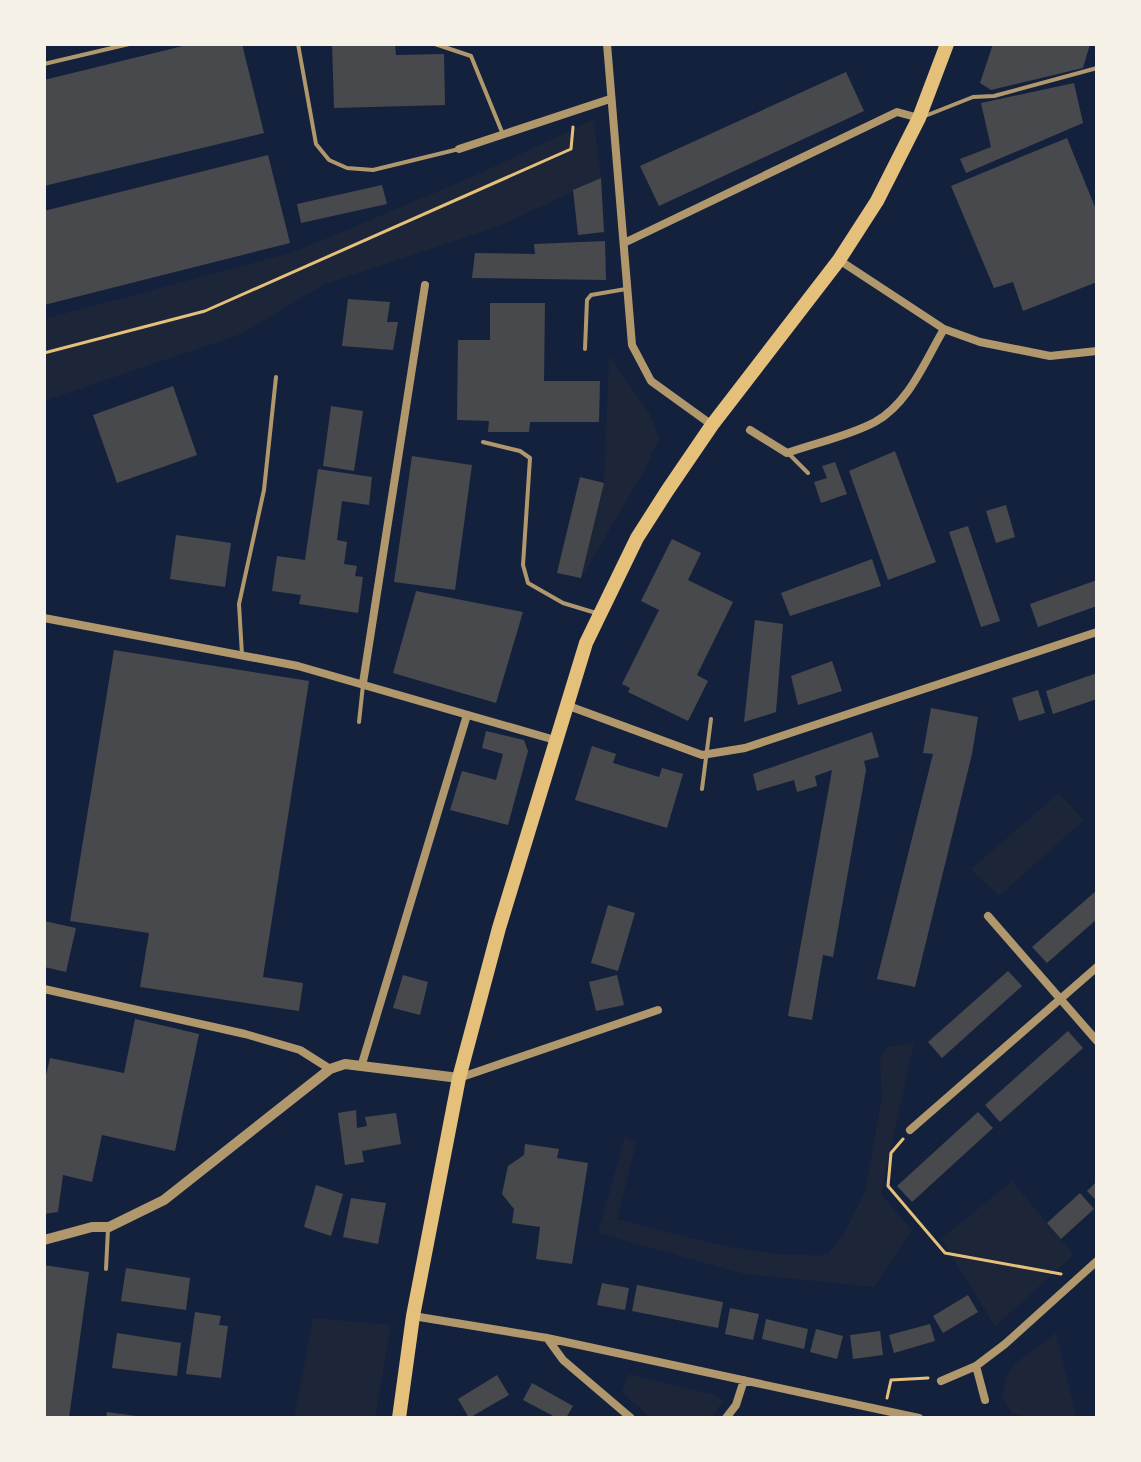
<svg xmlns="http://www.w3.org/2000/svg" width="1141" height="1462" viewBox="0 0 1141 1462" font-family="'Archivo Narrow',sans-serif">
<rect width="100%" height="100%" fill="#14213d"/>
<path fill="#1d2539" d="M594,119L601,178L500,226L323,285L241,334L44,401V319L294,252L472,177Z
M609,356L651,416L659,439L643,473L581,578L604,483Z
M1059,793L1084,820L999,896L971,869Z
M914,1042L881,1194L912,1231L874,1287L744,1274L598,1233L625,1137L636,1143L617,1219C688,1237 752,1258 827,1255L845,1232L865,1192L882,1097L880,1059L888,1047Z
M1012,1181L1074,1255L995,1326L941,1239Z
M313,1318L391,1325L375,1418H294Z
M1056,1333L1077,1418H1031L1012,1413L1002,1397L1006,1377L1015,1364Z
M629,1374L716,1395L723,1401L711,1418H650L622,1392Z"/>
<path fill="#48494c" d="M191,44H242L264,133L44,186V80Z
M332,44H395L396,55L444,54L445,105L334,108Z
M993,44H1090L1083,68L991,90L980,83Z
M846,72L864,111L659,206L640,166Z
M1074,83L1083,123L966,173L960,159L991,147L981,103Z
M1067,138L1097,212V282L1023,311L1013,282L994,288L951,186Z
M268,155L290,243L44,305V211Z
M601,178L604,232L578,235L573,190Z
M382,185L387,204L301,223L297,204Z
M605,241L606,280L472,278L475,253L535,254L534,244Z
M348,299L390,302L387,322H398L393,350L342,346Z
M490,303H545L544,381H600L599,422H530L529,432H488L489,421L457,420L458,340H490Z
M173,386L197,455L117,483L93,415Z
M331,406L363,411L354,471L323,466Z
M895,451L936,562L888,580L849,471Z
M412,456L472,465L455,590L394,582Z
M835,462L847,494L821,503L814,482L827,478L822,466Z
M318,469L372,477L369,505L342,501L337,540L347,542L344,564L357,566L355,576L363,577L358,613L299,604L301,595L272,591L277,556L305,560Z
M580,477L604,483L581,578L557,573Z
M1006,505L1015,537L996,543L986,511Z
M968,526L1000,621L981,627L949,532Z
M176,535L231,543L225,587L170,579Z
M672,539L701,553L688,580L733,602L697,675L708,681L688,721L628,692L630,688L622,684L659,610L641,601Z
M872,559L881,586L790,616L781,593Z
M1097,580V606L1038,627L1030,604Z
M416,591L523,612L496,703L393,673Z
M755,620L783,624L776,712L744,722Z
M114,650L309,681L263,977L303,983L299,1011L140,987L149,933L70,921Z
M832,661L842,691L798,705L791,676Z
M1097,673V699L1053,714L1046,691Z
M1038,690L1045,713L1019,721L1012,698Z
M931,708L978,717L972,754L915,987L877,979L933,754L923,753Z
M486,731L524,740L528,751L508,825L450,810L462,771L496,780L503,754L482,748Z
M872,732L879,757L864,761L866,770L833,957L823,955L812,1020L788,1016L832,770L815,776L817,786L797,792L794,780L757,791L753,774Z
M592,746L616,754L613,763L659,777L662,768L683,774L667,828L575,800Z
M1097,890V919L1047,963L1032,947Z
M608,905L635,913L618,971L591,963Z
M44,921L76,928L66,972L44,967Z
M1008,971L1022,986L942,1058L928,1042Z
M403,975L428,982L420,1015L393,1008Z
M617,975L624,1005L596,1011L589,982Z
M135,1019L199,1034L175,1151L102,1135L92,1182L63,1175L58,1212L44,1214V1084L50,1058L124,1073Z
M1068,1031L1083,1048L1000,1122L985,1105Z
M356,1110L357,1128L367,1126L365,1117L396,1113L401,1144L362,1151L364,1162L345,1165L338,1113Z
M978,1112L993,1128L912,1202L897,1186Z
M525,1144L559,1149L557,1158L588,1163L572,1264L536,1259L540,1227L512,1223L514,1209L502,1194L508,1166L524,1155Z
M1097,1181V1201L1087,1191Z
M316,1185L343,1194L331,1236L304,1227Z
M1080,1193L1094,1209L1061,1239L1047,1223Z
M351,1198L386,1203L378,1244L343,1237Z
M44,1265L89,1272L69,1418H44Z
M126,1268L190,1278L186,1310L121,1301Z
M602,1283L629,1288L625,1310L597,1305Z
M637,1285L723,1302L718,1328L632,1311Z
M968,1295L978,1312L943,1333L933,1316Z
M730,1308L759,1314L753,1340L725,1334Z
M195,1312L221,1316L219,1325L228,1326L221,1378L186,1374Z
M766,1319L808,1329L804,1349L762,1339Z
M930,1324L935,1341L894,1353L889,1335Z
M816,1329L843,1336L837,1359L810,1352Z
M880,1331L883,1355L853,1359L850,1335Z
M117,1333L181,1343L177,1376L112,1368Z
M497,1375L509,1395L469,1418L458,1399Z
M532,1383L573,1406L566,1418H557L523,1400Z
M107,1412L136,1416L135,1418H106Z"/>
<g fill="none" stroke-linecap="round" stroke-linejoin="round">
<path stroke="#e5c07b" stroke-width="3" d="M44,353L205,311L571,149L573,127
M903,1139L891,1153L888,1186L945,1253L1061,1274
M887,1398L891,1380L928,1378"/>
<path stroke="#b1986c" stroke-width="4" d="M298,44L316,144L329,160L347,168L373,170L459,149
M435,44L471,56L502,132
M44,64L129,44
M925,116L973,97L994,96L1097,68
M585,349L587,300L591,295L626,289
M483,442L520,451L530,458L523,565L528,583L563,603L596,613
M789,454L808,473
M242,655L239,604L264,490L276,377
M359,722L363,685
M702,789L711,719
M106,1269L108,1229"/>
<path stroke="#b1986c" stroke-width="8" d="M607,44L632,345L651,381L712,425
M459,149L610,99
M624,243L897,112L919,118
M839,260L944,329L980,342L1050,356L1097,351
M750,430L787,453C815,443 849,436 875,422C909,403 925,361 944,329
M44,618L298,666L555,740
M363,683L425,285
M566,705L702,755L745,748L1097,632
M988,916L1097,1041
M44,989L245,1034L300,1050L330,1069
M361,1067L467,715
M459,1078L658,1010
M910,1130L1097,967
M413,1316L547,1338L919,1418
M547,1338L563,1360L631,1418
M976,1366L985,1400
M941,1381L976,1366L1005,1344L1097,1261
M726,1418L736,1405L744,1380"/>
<path stroke="#b1986c" stroke-width="10" d="M44,1240L92,1227H109L164,1200L330,1069L345,1064L459,1078"/>
<path stroke="#e5c07b" stroke-width="14" d="M399,1418L413,1316L459,1078L499,928L586,643L637,538L667,491L712,425L839,260L877,201L919,118L947,44"/>
</g>
<rect width="1141" height="1462" fill="none" stroke="#f6f1e7" stroke-width="92"/>
</svg>
